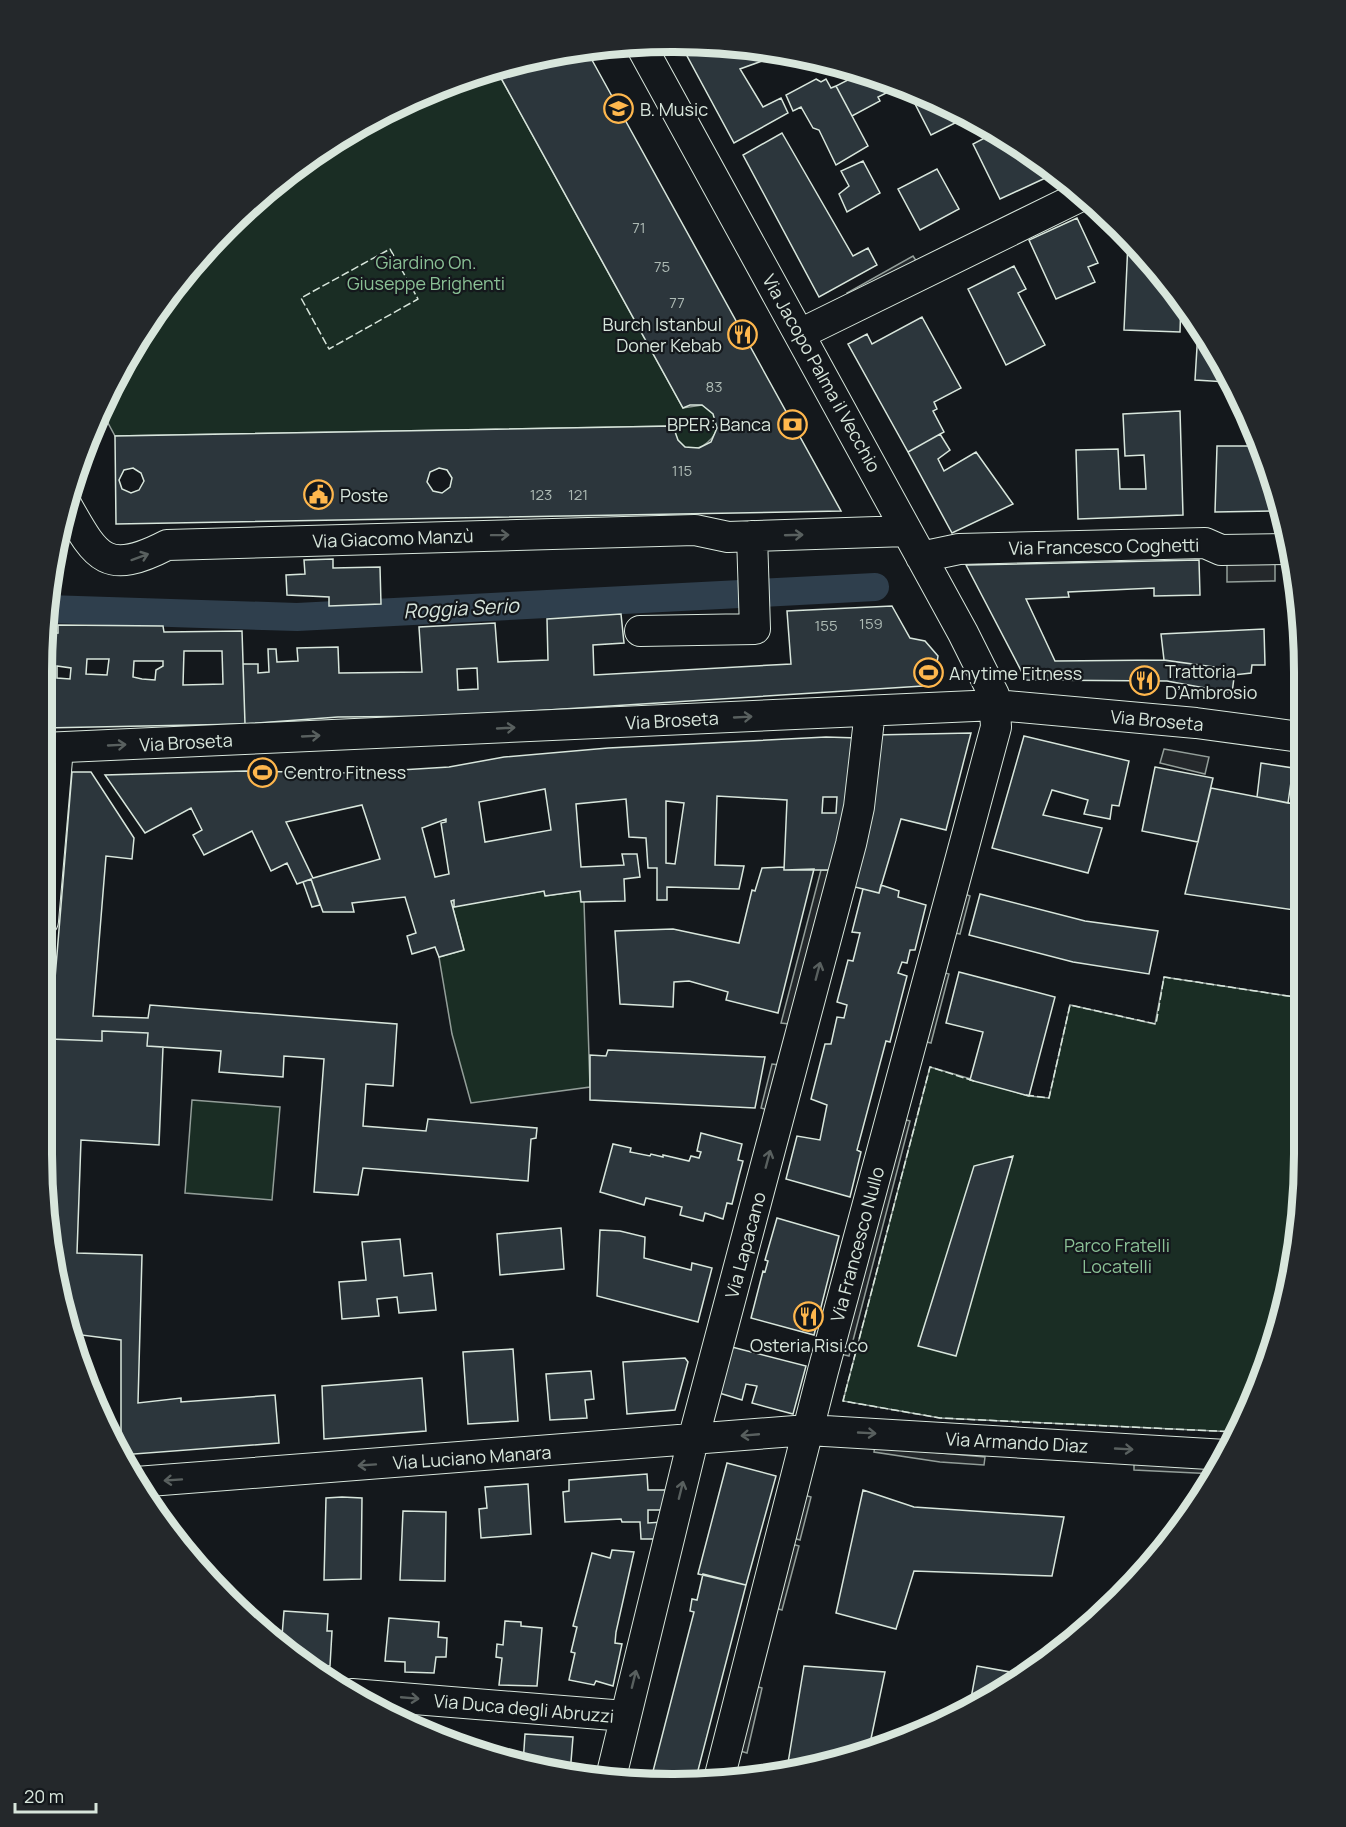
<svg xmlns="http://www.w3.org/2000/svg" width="1346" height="1827" viewBox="0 0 1346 1827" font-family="Manrope,sans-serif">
<rect width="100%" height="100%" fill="#14181c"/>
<path fill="#1a2d24" stroke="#939e99" stroke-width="1.5" d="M496,69L683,408L702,405C747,423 681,480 673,426L115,436L101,410L107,394L149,322L227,227L289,172L394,107Z
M544,891L546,896L580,891L584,902L590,1087L471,1103L452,1034L439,957L464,950L451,901L454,900L455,906Z
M1164,977L1301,998L1303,1196L1271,1357L1236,1432L940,1418L843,1401L930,1067L1029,1096L1049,1098L1070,1005L1155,1024Z
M192,1100L280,1107L272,1200L185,1193Z"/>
<path fill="#24282b" stroke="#939e99" stroke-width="1.5" d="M913,256L917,262L851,301L847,293Z
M1227,560H1275V581L1227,582Z
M1164,749L1209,757L1205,774L1160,763Z
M821,870H829L789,1024L781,1023Z
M962,893L970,896L960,934L951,932Z
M941,972L949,974L931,1043L923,1041Z
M772,1064L779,1065L768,1110L761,1108Z
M903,1119L910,1121L849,1356L841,1354Z
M875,1445L941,1453L985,1457L984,1465L940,1462L874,1452Z
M1134,1463L1220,1469L1216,1474L1134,1470Z
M804,1495L811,1497L800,1540L793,1538Z
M792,1544L799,1546L782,1610L775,1608Z
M755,1686L762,1688L747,1753L740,1751Z"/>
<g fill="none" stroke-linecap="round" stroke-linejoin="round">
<path stroke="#2f3f4d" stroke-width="28" d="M47,609L297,617L875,587"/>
</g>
<path fill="#2c363c" stroke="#d8e6dc" stroke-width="1.5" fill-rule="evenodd" d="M701,46L755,47L762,61L740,69L763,107L781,98L788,113L734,143L686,54Z
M587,51L841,511L116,524L115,436L673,426L678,440L685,447L699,448L711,442L717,428L713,414L702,405H690L683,408L496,69L510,63ZM133,468L141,473L144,481L139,490L131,493L122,489L119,480L124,470ZM439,468L447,470L452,478L450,487L442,493L433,491L427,482L430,472Z
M852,70L876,76L900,86L878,97L880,101L852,116L836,86L848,80L845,73Z
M816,79L821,82L826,79L831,88L836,86L868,146L836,165L819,130L813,128L801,107L793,111L786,95Z
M918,95L967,117L931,135L912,98Z
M996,132L1054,174L1000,199L973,144Z
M782,133L853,256L868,248L877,265L819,297L743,155Z
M863,161L880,193L847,212L839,194L849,186L841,171Z
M937,169L959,209L920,230L898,189Z
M1077,218L1098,263L1088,267L1095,282L1056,299L1029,240Z
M1128,242L1174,289L1181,301L1180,332L1124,330Z
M1014,266L1026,289L1018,293L1045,345L1006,365L968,289Z
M922,317L961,388L934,402L937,409L933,411L944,432L908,452L848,344L867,334L872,344Z
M1198,331L1227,382L1195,380Z
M1180,411L1183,515L1078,519L1076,450L1118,449L1120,489H1146L1144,455L1125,456L1123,414Z
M940,434L950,450L938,459L944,471L976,452L1013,504L952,533L908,452Z
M1217,446H1260L1277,511L1215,512Z
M333,559V568L380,567L381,604L329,606V597L287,595L286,575L305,574L304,560Z
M1199,560L1200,595L1154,596V588L1068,592L1069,597L1026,599L1055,661L1164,660L1235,670L1232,693L1167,681L1026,680L966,565Z
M892,606L910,638L925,641L938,656L935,676L923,686L454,716L338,717L245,724L243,664H258V673L269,672L268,649H276L277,662L298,661L297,648L338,647L339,673L422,672L419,627L495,623L498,662L548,660L547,619L621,614L624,643L593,645L594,675L791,664L787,611ZM477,668L478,689L458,690L457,669Z
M58,625L163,626L164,632L242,631L245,724L43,728V634L58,633ZM184,651H222L223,684L183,685ZM87,659H109L107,675L86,674ZM134,661H163V666L156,670L155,680L142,679L133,677ZM57,666L71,668L70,679L57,678Z
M1264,629L1265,665H1252L1251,673L1234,675L1235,670L1164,660L1161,634Z
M971,733L946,830L901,819L879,893L851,886L873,735Z
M1024,736L1129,761L1119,806L1112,805L1110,819L1084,814L1088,800L1052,790L1043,815L1102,828L1088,873L992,848Z
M826,737L858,738L834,870H784L787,800L717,796L715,865L744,866L739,889L667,887V900H657V868H648L646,838L629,837L626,799L576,804L581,867L624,865L622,854H637L640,877L624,879L625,901L581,902L580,891L545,896L544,891L454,907V900L451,901L464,950L439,957L435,947L412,954L407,936L416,933L405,897L352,903L354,912H323L311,879L297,884L287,863L271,871L252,831L204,855L193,835L202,830L191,808L145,833L105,775L245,771L352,773L449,767L504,757L608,748ZM545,789L551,830L485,842L479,802ZM823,797H837L836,813H822ZM666,801L684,803L675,864L666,863ZM362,805L380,859L313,878L286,822ZM446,819V822L441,823L449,874L435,877L422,828Z
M1261,763L1293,768L1288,803L1257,797Z
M1155,767L1213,778L1198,842L1142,831Z
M72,772H91L134,838L132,859L106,856L93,1016L148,1018L150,1005L397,1024L393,1086L366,1084L363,1126L426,1131L428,1119L537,1128L536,1138L531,1139L528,1181L363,1168L358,1195L314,1192L324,1059L284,1056L283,1077L219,1072L221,1051L147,1046L148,1033L102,1031V1041L50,1039Z
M1211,788L1300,805L1301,911L1185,894Z
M784,867V870L814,869L778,1013L726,1000L728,992L689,981L674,982L673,1007L620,1004L615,931L673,929L739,943L752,890L755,891L762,868Z
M311,879L320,905L312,907L303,882Z
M881,885L899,891L898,897L926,905L915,950H910L907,963L902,962L898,973L907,976L890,1042L886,1041L857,1150L861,1152L850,1197L786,1179L797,1136L820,1140L827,1105L811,1099L825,1044H831L837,1017L844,1018L847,1005L837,1002L848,960L853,961L860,933L852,932L863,889L879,893Z
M980,894L1085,921L1158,931L1149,974L1073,962L969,935Z
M959,972L1055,997L1029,1096L970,1080L983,1032L946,1023Z
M102,1031L148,1033L147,1046L163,1047L159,1145L81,1140L77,1253L142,1255L138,1403L181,1398V1402L275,1395L279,1443L121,1455V1340L74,1334L75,1344L64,1318L42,1154L50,1039L102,1041Z
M608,1050L765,1057L755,1108L590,1100V1055L606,1056Z
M701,1133L742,1144L738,1160L743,1161L739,1176L732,1204L727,1203L723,1219L705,1213L703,1221L680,1215L682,1207L646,1198L644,1205L600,1192L613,1144L631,1148L630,1152L650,1156L651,1154L663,1157V1155L689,1161L691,1156L699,1158L701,1152L697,1151Z
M1013,1156L956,1356L918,1346L974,1166Z
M777,1218L839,1236L814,1335L751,1318L763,1271L765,1272L768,1261L765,1260Z
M561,1228L564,1269L500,1275L497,1234Z
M600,1230L620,1231L645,1237L644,1258L691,1270L692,1263L712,1268L698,1322L597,1296Z
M400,1239L404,1276L432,1273L436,1310L399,1313L397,1297L377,1299L379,1316L342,1319L339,1282L366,1280L362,1242Z
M728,1346L806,1366L793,1414L752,1403L757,1386L746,1384L742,1400L716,1392Z
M513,1349L518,1421L468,1424L463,1352Z
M685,1358L688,1362L675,1410L627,1414L623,1362Z
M591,1371L594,1399L585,1400L587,1418L550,1420L546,1374Z
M422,1378L426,1431L324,1439L322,1386Z
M727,1463L776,1476L746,1585L698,1574Z
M647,1474L648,1490H670L665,1510H648V1523L662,1522L657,1539H641L640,1522H622L621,1519L565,1522L563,1492L569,1491V1480Z
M528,1484L531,1534L481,1538L479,1509L487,1508L485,1487Z
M863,1490L914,1507L1064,1517L1052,1576L914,1571L896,1629L836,1613Z
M342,1497L362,1498L361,1579L324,1580L326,1498Z
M403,1511L446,1512L445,1581L400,1580Z
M612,1550L634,1552L616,1632L615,1643L622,1644L613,1686L596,1681L594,1685L569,1680L575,1653L571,1652L577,1627L573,1626L592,1553L610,1558Z
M703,1574L746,1585L695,1782L651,1779L694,1612L690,1611L692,1599L697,1600Z
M284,1611L328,1614L327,1631H332L330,1666L305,1665L281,1648Z
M389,1618L439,1622L438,1637L447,1638L446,1657H436L434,1673L405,1672V1662L385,1661Z
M505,1621L521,1622V1626L542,1628L537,1686L499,1685L502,1658L496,1657L497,1644L503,1645Z
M804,1666L885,1672L868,1753L787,1769Z
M977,1666L1027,1675L988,1701L969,1709Z
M437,1734L460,1736V1742Z
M525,1734L573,1737L570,1774L550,1773L523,1764Z"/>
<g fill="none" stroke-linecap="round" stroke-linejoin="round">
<defs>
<path id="minor" d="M640,44L963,633L994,695L996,727L823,1371L718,1783
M800,334L1083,195
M66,504C96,557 105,577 167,545L695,530L728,537L907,531
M921,557L959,549L1205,543L1221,550L1287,549
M640,631L755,629L752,536
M43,748L996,705L1196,723L1300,737
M43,921L58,748
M136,1482L808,1430L1226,1455
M352,1694L625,1716
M611,1777L693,1440L851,844L859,807L870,711"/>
</defs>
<use href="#minor" stroke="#d8e6dc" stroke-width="32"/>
<use href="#minor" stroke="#14181c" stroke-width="30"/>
<path stroke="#d8e6dc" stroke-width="1.5" stroke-dasharray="8 3" stroke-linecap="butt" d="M390,249L418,299L329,349L301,298Z
M974,1081L930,1067L843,1401L940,1418L1236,1432
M1026,1095L1049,1098L1070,1005L1156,1024L1164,977L1301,998"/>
</g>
<defs><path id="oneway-shaft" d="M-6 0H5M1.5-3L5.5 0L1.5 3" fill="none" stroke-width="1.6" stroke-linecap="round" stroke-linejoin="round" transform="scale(1.5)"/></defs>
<g stroke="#59605f">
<use href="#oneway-shaft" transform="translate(500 535) rotate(-1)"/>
<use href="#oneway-shaft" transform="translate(794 535) rotate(-2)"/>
<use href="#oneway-shaft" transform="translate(140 557) rotate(-20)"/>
<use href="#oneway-shaft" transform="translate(743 717) rotate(-3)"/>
<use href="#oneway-shaft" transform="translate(506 728) rotate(-3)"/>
<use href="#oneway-shaft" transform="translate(311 736) rotate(-3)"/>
<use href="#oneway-shaft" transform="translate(117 745) rotate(-3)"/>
<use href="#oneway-shaft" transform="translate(818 971) rotate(-75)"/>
<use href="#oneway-shaft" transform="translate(768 1159) rotate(-75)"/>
<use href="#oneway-shaft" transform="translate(867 1433) rotate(3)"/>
<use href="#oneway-shaft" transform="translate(750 1435) rotate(175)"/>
<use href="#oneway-shaft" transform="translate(1124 1449) rotate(3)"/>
<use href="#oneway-shaft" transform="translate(367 1465) rotate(176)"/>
<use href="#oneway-shaft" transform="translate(173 1480) rotate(176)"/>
<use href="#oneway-shaft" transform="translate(681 1490) rotate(-76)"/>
<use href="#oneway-shaft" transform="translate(634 1679) rotate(-76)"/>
<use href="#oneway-shaft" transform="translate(410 1698) rotate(5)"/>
</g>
<defs>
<symbol id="school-ring" viewBox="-11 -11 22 22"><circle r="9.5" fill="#14181c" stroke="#ffb74d" stroke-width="1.5"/><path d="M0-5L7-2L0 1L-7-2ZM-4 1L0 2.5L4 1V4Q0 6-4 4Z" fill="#ffb74d"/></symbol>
<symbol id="restaurant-ring" viewBox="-11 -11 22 22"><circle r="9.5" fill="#14181c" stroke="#ffb74d" stroke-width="1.5"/><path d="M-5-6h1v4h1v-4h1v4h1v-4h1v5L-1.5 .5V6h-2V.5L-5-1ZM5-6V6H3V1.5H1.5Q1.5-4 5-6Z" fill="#ffb74d"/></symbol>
<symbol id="bank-ring" viewBox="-11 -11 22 22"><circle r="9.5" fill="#14181c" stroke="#ffb74d" stroke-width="1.5"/><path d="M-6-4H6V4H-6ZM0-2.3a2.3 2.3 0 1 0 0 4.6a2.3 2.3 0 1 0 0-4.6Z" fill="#ffb74d"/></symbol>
<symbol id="civic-ring" viewBox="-11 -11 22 22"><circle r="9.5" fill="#14181c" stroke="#ffb74d" stroke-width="1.5"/><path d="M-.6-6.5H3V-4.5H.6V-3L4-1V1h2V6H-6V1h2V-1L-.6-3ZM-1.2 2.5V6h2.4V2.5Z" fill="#ffb74d"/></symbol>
<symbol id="stadium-ring" viewBox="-11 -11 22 22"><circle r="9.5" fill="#14181c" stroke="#ffb74d" stroke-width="1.5"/><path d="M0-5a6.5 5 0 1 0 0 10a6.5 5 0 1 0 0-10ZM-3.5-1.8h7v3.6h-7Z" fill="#ffb74d"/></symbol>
</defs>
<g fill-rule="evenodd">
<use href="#school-ring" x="602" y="92" width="33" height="33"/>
<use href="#restaurant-ring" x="726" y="318" width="33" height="33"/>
<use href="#bank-ring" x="776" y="408" width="33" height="33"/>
<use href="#civic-ring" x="302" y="478" width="33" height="33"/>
<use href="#stadium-ring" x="912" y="656" width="33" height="33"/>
<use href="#restaurant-ring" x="1128" y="664" width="33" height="33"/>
<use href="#stadium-ring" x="246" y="756" width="33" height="33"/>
<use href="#restaurant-ring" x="792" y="1300" width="33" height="33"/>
</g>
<g text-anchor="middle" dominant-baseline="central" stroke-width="4.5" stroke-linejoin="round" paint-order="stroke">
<g font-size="15" fill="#adbab4">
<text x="639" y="227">71</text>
<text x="662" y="266">75</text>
<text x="677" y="302">77</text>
<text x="714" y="386">83</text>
<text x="682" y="470">115</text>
<text x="541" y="494">123</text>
<text x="578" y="494">121</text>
<text x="871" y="623">159</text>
<text x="826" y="625">155</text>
</g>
<g font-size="18" fill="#d8e6dc" stroke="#14181c" text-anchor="start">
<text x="640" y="109">B. Music</text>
<text x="722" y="324" text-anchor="end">Burch Istanbul<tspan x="722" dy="21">Doner Kebab</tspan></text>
<text x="771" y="424" text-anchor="end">BPER: Banca</text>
<text x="340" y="495">Poste</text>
<text x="1165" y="671">Trattoria<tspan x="1165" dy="21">D’Ambrosio</tspan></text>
<text x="949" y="673">Anytime Fitness</text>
<text x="284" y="772">Centro Fitness</text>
<text x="809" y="1345" text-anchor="middle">Osteria Risi.co</text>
</g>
<g font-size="18" fill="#8ac095" stroke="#14181c">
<text x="426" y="262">Giardino On.<tspan x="426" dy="21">Giuseppe Brighenti</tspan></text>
<text x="1117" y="1245">Parco Fratelli<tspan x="1117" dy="21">Locatelli</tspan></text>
</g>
<g font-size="18" fill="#d8e6dc" stroke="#14181c">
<text transform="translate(822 373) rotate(61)">Via Jacopo Palma il Vecchio</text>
<text transform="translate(393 538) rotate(-2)">Via Giacomo Manzù</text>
<text transform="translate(1104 546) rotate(-1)">Via Francesco Coghetti</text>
<text transform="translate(672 720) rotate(-3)">Via Broseta</text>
<text transform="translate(1157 720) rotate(5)">Via Broseta</text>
<text transform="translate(186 742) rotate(-3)">Via Broseta</text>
<text transform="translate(857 1244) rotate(-75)">Via Francesco Nullo</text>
<text transform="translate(745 1245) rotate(-75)">Via Lapacano</text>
<text transform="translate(1017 1442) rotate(3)">Via Armando Diaz</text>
<text transform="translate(472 1457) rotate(-4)">Via Luciano Manara</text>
<text transform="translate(524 1708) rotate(5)">Via Duca degli Abruzzi</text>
</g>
<g font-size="20" font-style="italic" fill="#d8e6dc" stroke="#14181c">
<text transform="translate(461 608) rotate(-3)">Roggia Serio</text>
</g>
</g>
<path d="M0 0H1346V1827H0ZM672 52H674A620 620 0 0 1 1294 672V1154A620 620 0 0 1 674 1774H672A620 620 0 0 1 52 1154V672A620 620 0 0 1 672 52Z" fill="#24282b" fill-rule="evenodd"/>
<path fill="none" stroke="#d8e6dc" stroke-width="8" d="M672 52H674A620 620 0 0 1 1294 672V1154A620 620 0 0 1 674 1774H672A620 620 0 0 1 52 1154V672A620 620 0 0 1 672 52Z"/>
<path d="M15 1803v9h81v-9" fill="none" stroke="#d8e6dc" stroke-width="3"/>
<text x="24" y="1803" font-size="18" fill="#d8e6dc" stroke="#14181c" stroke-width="4.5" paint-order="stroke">20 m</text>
</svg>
